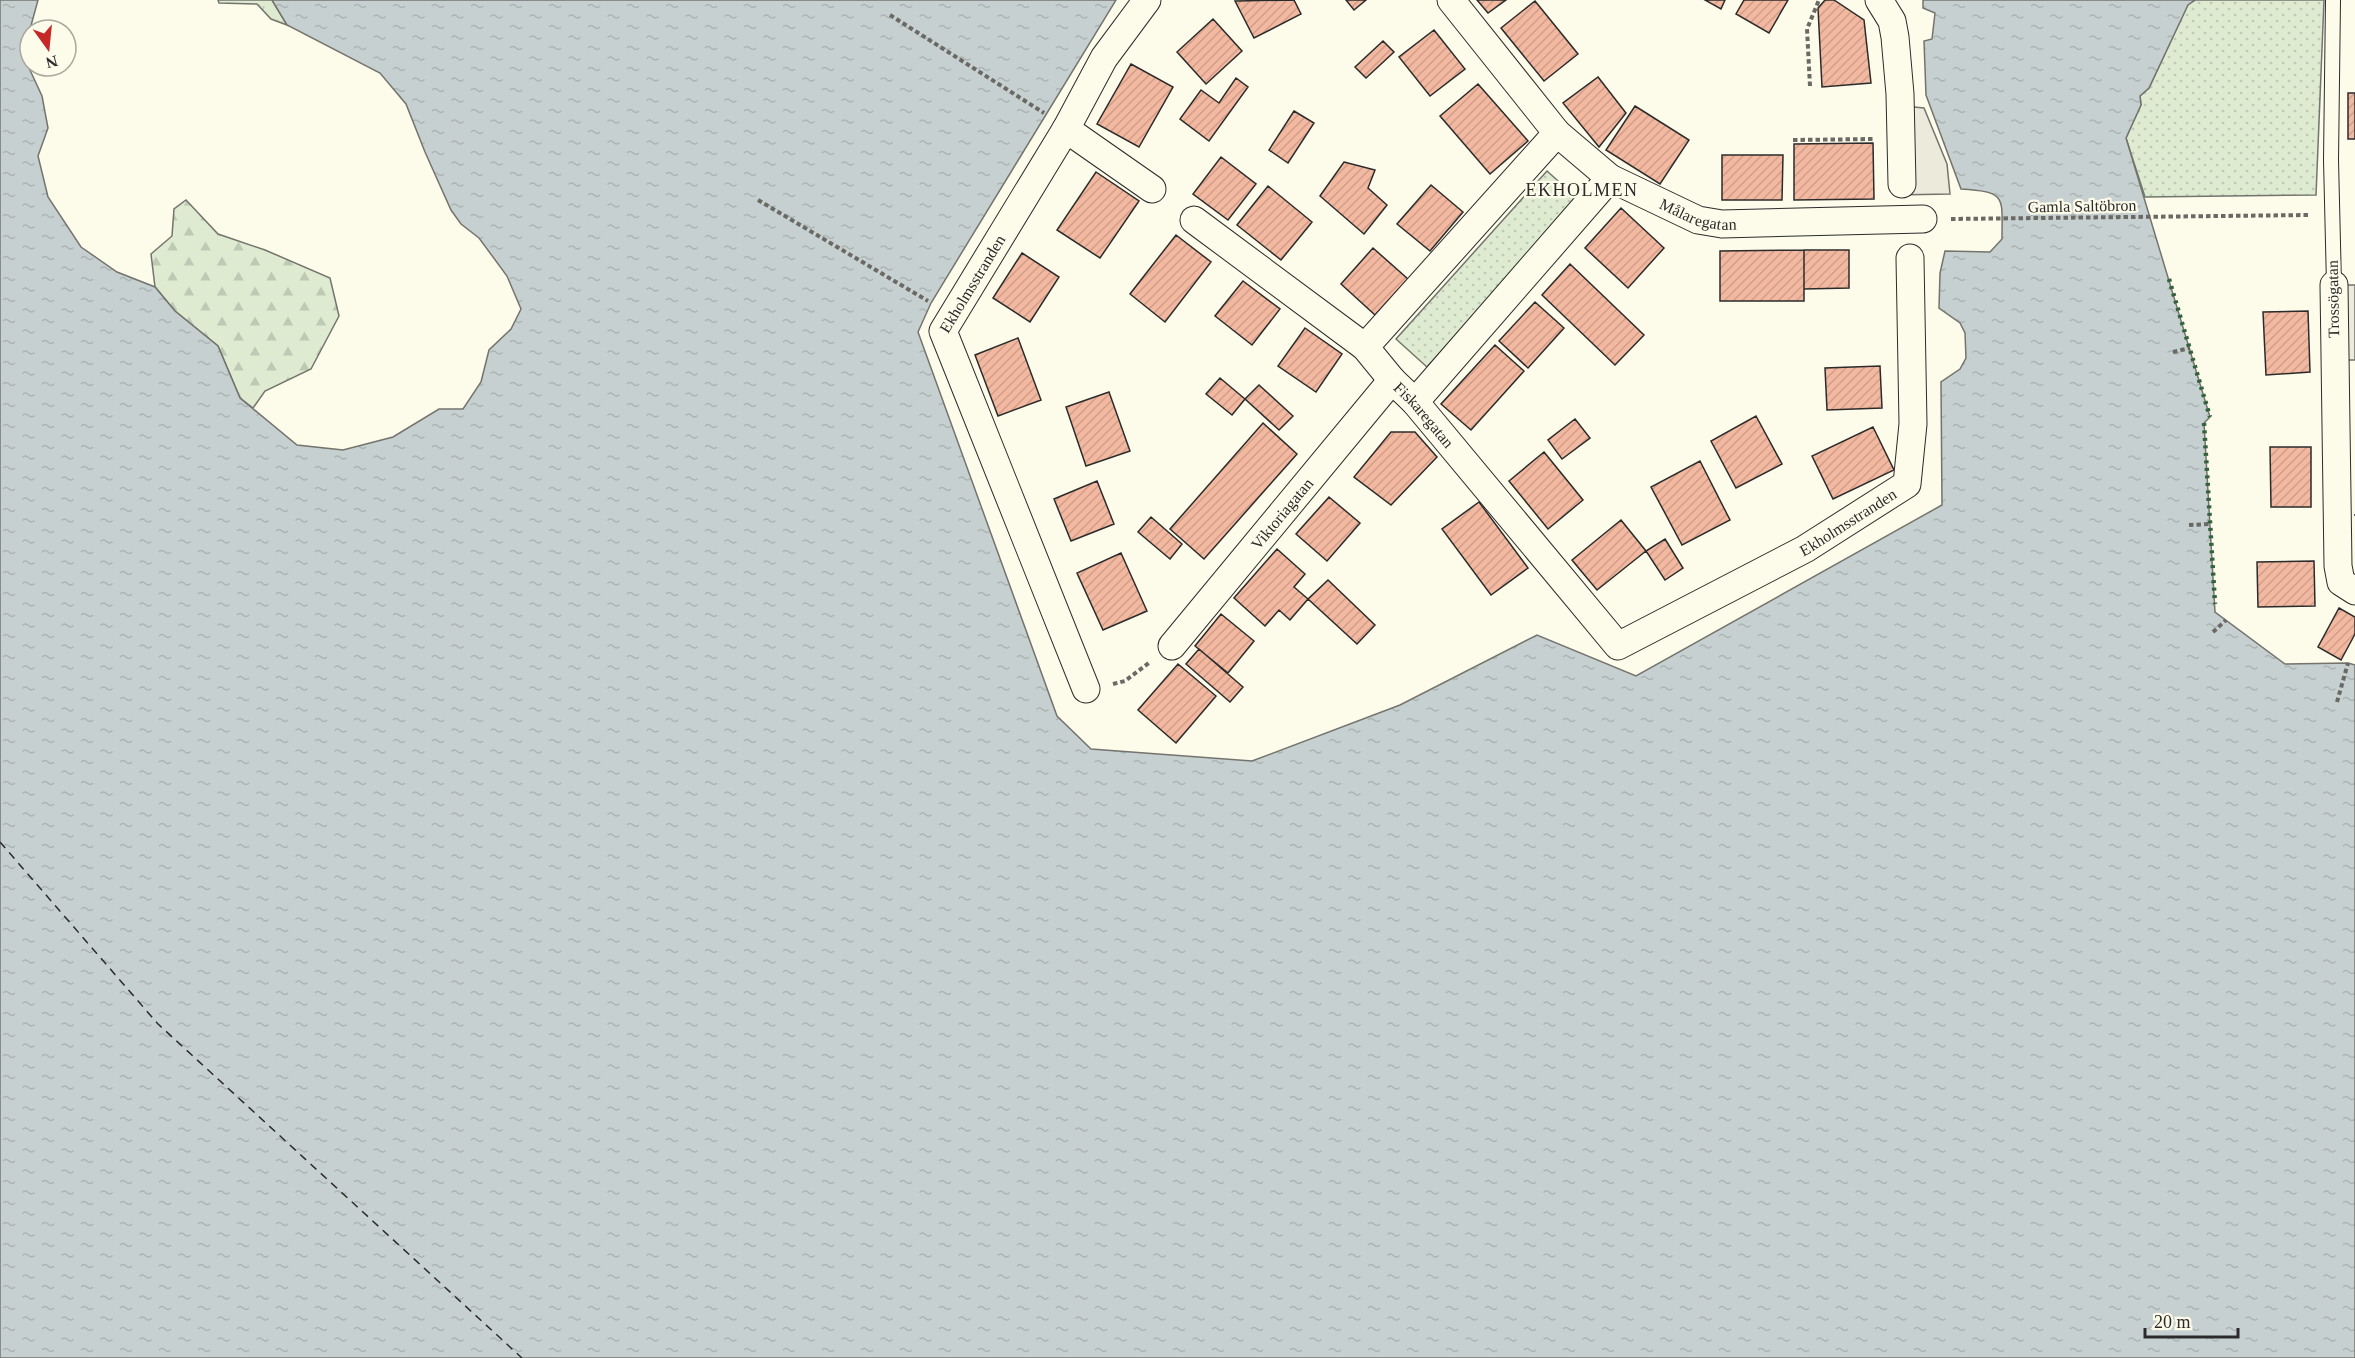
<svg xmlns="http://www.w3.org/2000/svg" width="2355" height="1358" viewBox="0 0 2355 1358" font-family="'Times New Roman',serif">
<defs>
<pattern id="grass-tufts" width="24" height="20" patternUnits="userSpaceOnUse" patternTransform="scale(1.5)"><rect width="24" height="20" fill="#deebd1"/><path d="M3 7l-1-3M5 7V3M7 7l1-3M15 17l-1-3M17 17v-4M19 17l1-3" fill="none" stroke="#bfcab4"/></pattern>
<pattern id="forest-firs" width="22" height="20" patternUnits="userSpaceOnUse" patternTransform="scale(1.5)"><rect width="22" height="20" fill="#deebd1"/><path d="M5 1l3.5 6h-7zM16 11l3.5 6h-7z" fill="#bfcab4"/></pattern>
<pattern id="park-dots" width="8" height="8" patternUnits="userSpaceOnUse" patternTransform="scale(1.5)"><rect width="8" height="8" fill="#deebd1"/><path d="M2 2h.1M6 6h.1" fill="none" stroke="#bfcab4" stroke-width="1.8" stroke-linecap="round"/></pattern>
<pattern id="water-ripples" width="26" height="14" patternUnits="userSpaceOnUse" patternTransform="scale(1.5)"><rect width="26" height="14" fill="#c7d0d0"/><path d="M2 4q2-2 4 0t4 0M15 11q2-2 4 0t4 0" fill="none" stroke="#abb3b3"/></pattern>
<pattern id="building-hatch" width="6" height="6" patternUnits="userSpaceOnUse" patternTransform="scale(1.5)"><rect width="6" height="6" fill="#f2b8a0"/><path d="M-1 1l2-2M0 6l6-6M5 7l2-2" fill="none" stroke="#d09e8a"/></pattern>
</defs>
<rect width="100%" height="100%" fill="#fdfbea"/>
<path fill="url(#grass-tufts)" stroke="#74746e" stroke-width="1.5" d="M218,0H272L287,25L271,19L257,4L219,3Z"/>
<path fill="url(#forest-firs)" stroke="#74746e" stroke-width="1.5" d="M186,200L218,234L265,250L330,278L339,316L311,369L265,391L253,408L240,398L218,346L175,311L155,287L151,254L172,236L174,209Z"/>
<path fill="url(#park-dots)" stroke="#74746e" stroke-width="1.5" d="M2195,0H2324L2316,195L2145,197L2126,138L2141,105L2140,96L2149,88L2188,4Z
M1547,171L1578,199L1427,367L1396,339Z"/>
<path fill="#eceadb" stroke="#74746e" stroke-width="1.5" d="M1893,105L1924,108L1947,164L1950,194L1894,195Z
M2334,285H2355V360H2335Z"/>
<path fill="url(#water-ripples)" stroke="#74746e" stroke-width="1.5" d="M0,0H38L23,55L42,96L48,128L38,156L48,197L81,247L117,272L155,287L175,311L218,346L240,398L297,445L343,450L393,437L439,409H463L481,382L489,350L511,329L521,309L507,276L479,238L461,224L451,210L425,152L406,104L380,73L287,25L272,0H1116L931,303L918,332L1057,716L1091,749L1252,761L1400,705L1537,635L1636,676L1942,505L1941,382L1960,369L1966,358L1965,333L1960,323L1939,308L1940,273L1945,251L1990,252L2002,239C2002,196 2007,192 1961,189L1926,95L1924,41L1932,39L1935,13L1923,8V0H2195L2188,5L2149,88L2140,96L2141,105L2126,138L2210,417L2204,423L2215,612L2285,664L2348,663L2355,665V1358H0Z"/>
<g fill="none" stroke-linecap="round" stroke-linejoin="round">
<path stroke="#2b2b2b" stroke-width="1.5" stroke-dasharray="8 6" stroke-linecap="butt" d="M0,842L158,1024L522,1358"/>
</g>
<path fill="url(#building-hatch)" stroke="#2b2b2b" stroke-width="1.5" d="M1294,0L1301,14L1254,38L1235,1Z
M1346,0H1366L1354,10Z
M1477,0H1506L1488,13Z
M1705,0H1725L1721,9Z
M1744,0H1788L1769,33L1736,14Z
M1825,0H1834L1864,20L1871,83L1822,87L1818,8Z
M1535,1L1578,54L1544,81L1501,28Z
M1213,19L1242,51L1206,84L1177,52Z
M1434,30L1465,69L1430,96L1399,57Z
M1383,41L1394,52L1366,78L1355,67Z
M1131,64L1173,87L1139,147L1097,124Z
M1598,77L1626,113L1599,147L1563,103Z
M1236,78L1248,87L1209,141L1180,119L1201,90L1219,103Z
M1478,84L1528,141L1490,174L1440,116Z
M2348,93H2355V139H2348Z
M1635,106L1689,140L1660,184L1606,150Z
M1294,111L1314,123L1288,163L1269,150Z
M1873,143L1874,199L1794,200V144Z
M1722,155H1783L1782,200H1722Z
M1221,157L1256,184L1228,220L1193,194Z
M1344,162L1375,170L1368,188L1387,205L1364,234L1320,196Z
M1096,172L1139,201L1100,258L1057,230Z
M1431,185L1463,212L1430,251L1397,224Z
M1268,186L1312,222L1281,260L1237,225Z
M1621,208L1664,248L1628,288L1585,248Z
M1176,235L1211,262L1165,322L1130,294Z
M1373,248L1408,279L1375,315L1341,284Z
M1804,250H1849V288L1804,289Z
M1804,250V301H1720V251Z
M1022,253L1059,277L1030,322L993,298Z
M1570,264L1644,335L1615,365L1542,295Z
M1243,281L1280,309L1252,345L1215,316Z
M1535,302L1564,328L1528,368L1499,341Z
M2308,311L2310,372L2266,375L2263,312Z
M1305,328L1342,354L1316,392L1278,366Z
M1018,338L1041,400L998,416L975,355Z
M1495,345L1524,371L1471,430L1441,404Z
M1880,366L1882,408L1827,410L1825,368Z
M1220,378L1245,399L1232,415L1206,394Z
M1259,385L1293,416L1279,430L1245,399Z
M1109,392L1130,451L1086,466L1066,407Z
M1756,416L1782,464L1736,488L1711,441Z
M1575,419L1590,438L1562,459L1548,440Z
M1263,423L1297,454L1204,559L1170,529Z
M1873,427L1894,470L1833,499L1812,456Z
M1391,432H1415L1437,457L1391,505L1354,477Z
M2270,447H2311V507H2271Z
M1544,452L1583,500L1548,529L1509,481Z
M1700,461L1730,520L1682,545L1651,487Z
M1097,481L1114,524L1071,541L1054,499Z
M1329,497L1360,523L1327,561L1296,534Z
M1479,502L1528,568L1491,595L1442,529Z
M1151,517L1182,544L1170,559L1138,532Z
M1621,520L1646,551L1597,590L1572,560Z
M1665,539L1683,568L1665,580L1646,551Z
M1277,549L1305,574L1294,587L1308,599L1290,620L1279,610L1265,626L1234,598Z
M1121,553L1147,611L1103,630L1077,573Z
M2314,561L2315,606L2258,607L2257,562Z
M1328,580L1375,625L1357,644L1308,599Z
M2339,608L2355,617V634L2341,660L2318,647Z
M1221,614L1254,641L1228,673L1195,646Z
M1199,649L1243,687L1230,702L1186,664Z
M1178,664L1216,696L1176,743L1138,710Z"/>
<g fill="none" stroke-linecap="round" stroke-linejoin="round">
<defs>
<path id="service" d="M2333,0L2331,160L2334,285"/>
<g id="minor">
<path id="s1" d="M1451,0L1557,133L1610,178L1698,220L1722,224L1923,219"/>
<path d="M1879,0L1892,21L1895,37L1900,94L1902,184"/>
<path d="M1066,129L1152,189"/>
<path id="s2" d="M1194,220L1365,347L1392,380L1415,402L1618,646L1805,549L1907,484L1913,424L1910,258"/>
<path d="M2334,285L2338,566L2341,582L2355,591"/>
<path d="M1365,347L1557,133"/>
<path d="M1415,402L1610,178"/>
<path id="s3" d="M1172,646L1392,380"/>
<path id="s4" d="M1086,689L943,331L1066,129L1104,58L1147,0"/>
</g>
</defs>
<use href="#service" stroke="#2b2b2b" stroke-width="16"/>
<use href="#minor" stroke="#2b2b2b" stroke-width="29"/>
<path stroke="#6a6964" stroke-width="4" stroke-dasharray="4.5 3" stroke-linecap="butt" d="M890,15L1044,113
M1810,86L1807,29L1819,0
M1793,140L1873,139
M758,200L928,301
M1951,219L2309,215
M2173,352L2190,348
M2189,525L2210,524
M2213,632L2226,620
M1113,684L1125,681L1150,662
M2337,702L2348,663"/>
<use href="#service" stroke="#fdfbea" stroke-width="14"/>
<use href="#minor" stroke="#fdfbea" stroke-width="27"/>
<path stroke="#34623c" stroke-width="4.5" stroke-dasharray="3 4.5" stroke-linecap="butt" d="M2169,279L2210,417
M2204,423L2215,604"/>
<path stroke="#2b2b2b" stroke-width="1.5" stroke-dasharray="8 3" stroke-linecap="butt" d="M2354,515H2355"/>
</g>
<g text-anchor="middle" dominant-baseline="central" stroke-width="4.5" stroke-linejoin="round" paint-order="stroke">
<g font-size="16" fill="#2b2b2b" stroke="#fdfbea">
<text transform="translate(2082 206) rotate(-1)">Gamla Saltöbron</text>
<text stroke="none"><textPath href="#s1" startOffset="336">Målaregatan</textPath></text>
<text stroke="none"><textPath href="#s4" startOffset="441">Ekholmsstranden</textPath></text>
<text transform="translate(2333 299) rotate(-91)">Trossögatan</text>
<text stroke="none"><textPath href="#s2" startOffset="303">Fiskaregatan</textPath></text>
<text stroke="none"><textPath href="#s3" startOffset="172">Viktoriagatan</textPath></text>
<text stroke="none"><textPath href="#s2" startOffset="866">Ekholmsstranden</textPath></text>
</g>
<g font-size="18" letter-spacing="1.5" fill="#2b2b2b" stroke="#fdfbea">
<text x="1582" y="190">EKHOLMEN</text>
</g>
</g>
<g transform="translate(48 48) rotate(165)"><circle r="28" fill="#fdfbea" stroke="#a9a89e" stroke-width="1.5"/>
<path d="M0-4.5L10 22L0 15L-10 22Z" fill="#c62828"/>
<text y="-9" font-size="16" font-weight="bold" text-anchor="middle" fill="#2b2b2b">N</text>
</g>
<path d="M2145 1328v9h93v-9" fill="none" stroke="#2b2b2b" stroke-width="3"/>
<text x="2154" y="1328" font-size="18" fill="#2b2b2b" stroke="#fdfbea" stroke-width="4.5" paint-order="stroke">20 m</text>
</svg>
